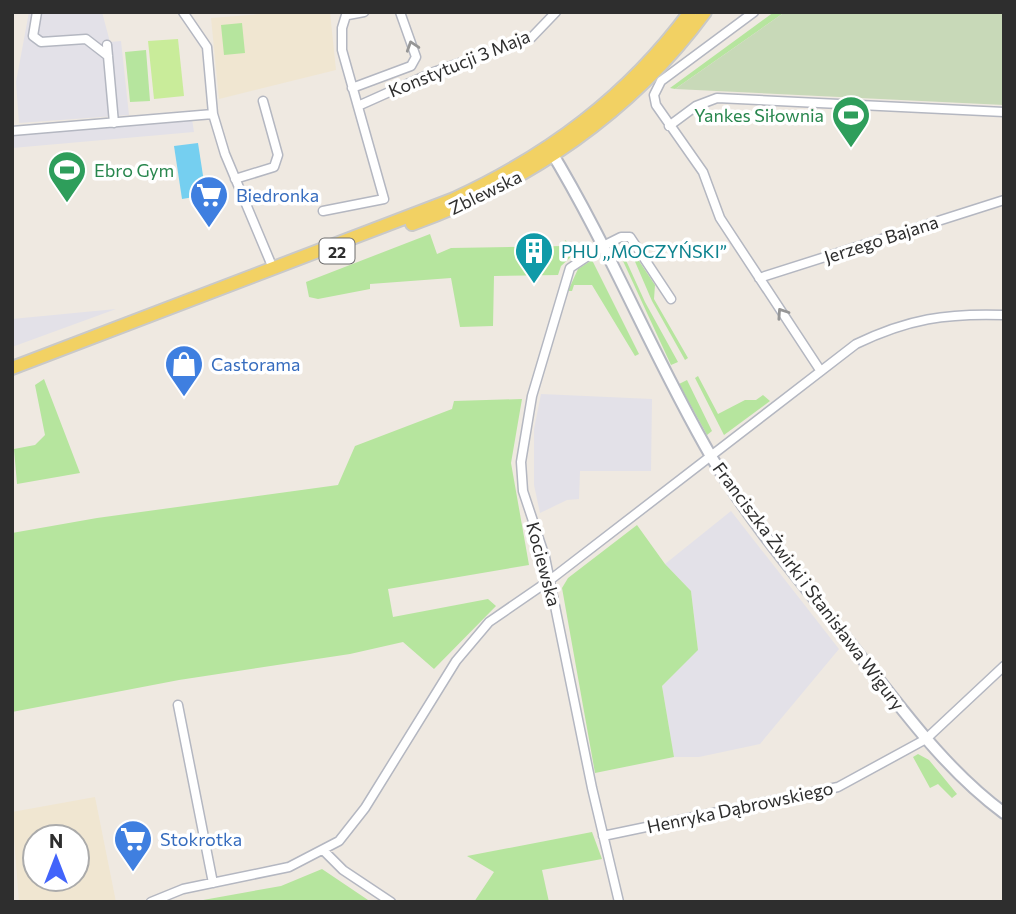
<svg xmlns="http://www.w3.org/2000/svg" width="1016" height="914" viewBox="0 0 1016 914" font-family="Commissioner,sans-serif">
<rect width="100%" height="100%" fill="#efe9e1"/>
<path fill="#e3e1e8" d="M29,12H102L110,42L121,41L129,115L19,123L16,82Z
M192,119L194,132L12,148V135Z
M116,309L12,347V319Z
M541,394L652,399L651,471H580L579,499L567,500L540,513L534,485V429Z
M731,511L839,649L760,744L699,757H674L662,686L698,649L691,591L665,564Z"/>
<path fill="#f0e6d1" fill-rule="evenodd" d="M287,12H330L336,70L219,99L211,18Z
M95,797L116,902H19L12,812ZM35,837H77V879H35Z"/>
<path fill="#b6e59e" d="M774,12H785L675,89L670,88Z
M242,23L245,53L224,55L221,25Z
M146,50L150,101L130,102L125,52Z
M430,234L437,254L451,248L564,246L565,240L569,243L572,256L561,266L558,275L494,276L493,326L460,327L451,278L370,284V289L318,299L309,297L306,282Z
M627,243L655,285L654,299L688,358L685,360L652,301Z
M619,245L645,302L678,362L671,365L617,248Z
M592,260L639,354L635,356L592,285H574L572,291H568L578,269Z
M698,376L718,414L745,400H756L763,395L770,401L724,435L695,378Z
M44,379L80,473L17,484L14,449L35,445L45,435L35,385Z
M687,380L712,431L707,435L679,384Z
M522,399L511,463L529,565L388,589L393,617L488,599L496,606L434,669L403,642L350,654L179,680L12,712V533L97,518L338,485L355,446L452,409L454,401Z
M637,525L665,564L691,591L698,650L662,686L674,757L595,773L562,588L568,578Z
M918,754L929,760L957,794L952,798L938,784L930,788L913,757Z
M592,832L602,859L542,870L549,902H474L494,872L467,856Z
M322,869L371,902H192L281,886Z"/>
<path fill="#c8d9b8" d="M785,12H1004V105L675,89Z"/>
<path fill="#c9ec9a" d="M178,39L184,96L154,99L148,41Z"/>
<path fill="#75cff0" d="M198,143L206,195L182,199L174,146Z"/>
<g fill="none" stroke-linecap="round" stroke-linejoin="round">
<defs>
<path id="minor" d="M37,12L33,36L41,42L86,39L108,56
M754,12L661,81L654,95L656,105L703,172L720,218L820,370
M348,15L364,12
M107,45L114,123
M352,88L411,66L416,57L400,12
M358,106L434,72L531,38L556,12
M213,114L225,154L272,266
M669,126L696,106L717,98L1004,112
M12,131L213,114L207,47L183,12
M235,179L274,167L278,155L263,101
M323,211L384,199L342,50V28L347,12
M759,278L1004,200
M178,705L213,883
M603,836L838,787L926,739L1004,666
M324,851L343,870L391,902
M151,902L183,889L289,867L339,841L365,808L456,661L489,622L550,580L856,344C908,319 946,313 1004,315
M619,902L592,788L545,557L523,491L521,462L532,396L570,268L603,246L621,237H630L671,299"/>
<path id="secondary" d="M549,148C610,248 653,357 712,458C754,528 811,593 861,657C905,713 947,771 1004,813"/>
<path id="primary" d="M412,224C528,182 631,113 705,12
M12,368L454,199C549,155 628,96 690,12"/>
</defs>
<use href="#minor" stroke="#b4b7c1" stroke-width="11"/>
<use href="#secondary" stroke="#b4b7c1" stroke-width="14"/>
<use href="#primary" stroke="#c9c9c9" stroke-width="16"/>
<use href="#minor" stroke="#fff" stroke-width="8"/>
<use href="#secondary" stroke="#fff" stroke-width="10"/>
<use href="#primary" stroke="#f2d163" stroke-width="12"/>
</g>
<defs><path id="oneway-chevron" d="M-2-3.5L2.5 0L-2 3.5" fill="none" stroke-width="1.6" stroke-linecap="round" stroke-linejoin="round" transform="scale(1.75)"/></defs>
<g stroke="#969696">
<use href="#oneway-chevron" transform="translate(412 46) rotate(-108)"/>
<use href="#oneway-chevron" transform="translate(782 313) rotate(-124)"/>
</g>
<defs>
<symbol id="stadium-pin" viewBox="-11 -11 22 30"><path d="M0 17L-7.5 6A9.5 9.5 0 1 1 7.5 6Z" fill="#2e9e5b" stroke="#fff"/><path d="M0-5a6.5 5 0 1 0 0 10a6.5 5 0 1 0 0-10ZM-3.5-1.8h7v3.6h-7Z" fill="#fff"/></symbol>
<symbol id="supermarket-pin" viewBox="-11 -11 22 30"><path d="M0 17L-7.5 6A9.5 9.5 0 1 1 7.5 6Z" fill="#3f7fe0" stroke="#fff"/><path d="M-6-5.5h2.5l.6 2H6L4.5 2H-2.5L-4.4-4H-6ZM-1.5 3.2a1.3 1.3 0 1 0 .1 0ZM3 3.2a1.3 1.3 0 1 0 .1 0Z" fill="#fff"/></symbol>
<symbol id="building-pin" viewBox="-11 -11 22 30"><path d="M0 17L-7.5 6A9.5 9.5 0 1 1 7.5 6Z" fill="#0f9aa8" stroke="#fff"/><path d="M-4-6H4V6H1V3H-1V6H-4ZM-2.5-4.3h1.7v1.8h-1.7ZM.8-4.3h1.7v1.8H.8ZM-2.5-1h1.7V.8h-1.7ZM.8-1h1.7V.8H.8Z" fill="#fff"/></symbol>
<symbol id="shop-pin" viewBox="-11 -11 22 30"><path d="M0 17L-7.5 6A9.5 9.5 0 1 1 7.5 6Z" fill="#3f7fe0" stroke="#fff"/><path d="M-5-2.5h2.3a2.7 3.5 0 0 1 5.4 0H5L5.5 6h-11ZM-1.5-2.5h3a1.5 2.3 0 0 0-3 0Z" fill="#fff"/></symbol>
</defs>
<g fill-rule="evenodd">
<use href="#stadium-pin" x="829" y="93" width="44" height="60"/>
<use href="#stadium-pin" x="45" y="148" width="44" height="60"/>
<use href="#supermarket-pin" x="187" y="173" width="44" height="60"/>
<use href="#building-pin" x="512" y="229" width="44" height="60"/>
<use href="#shop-pin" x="162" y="342" width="44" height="60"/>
<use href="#supermarket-pin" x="111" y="817" width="44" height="60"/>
</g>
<g text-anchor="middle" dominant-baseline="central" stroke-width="7" stroke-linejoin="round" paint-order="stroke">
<rect fill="#fff" stroke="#6d6d6d" stroke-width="2" x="319.5" y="238.5" width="35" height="25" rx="5"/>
<g font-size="16" font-weight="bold" fill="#2e2e2e">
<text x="337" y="251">22</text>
</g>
<g font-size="18" fill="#2e2e2e" stroke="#fff">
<text transform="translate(459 63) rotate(-22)">Konstytucji 3 Maja</text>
<text transform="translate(485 192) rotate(-26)">Zblewska</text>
<text transform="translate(881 239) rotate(-18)">Jerzego Bajana</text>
<text transform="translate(544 564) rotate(75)">Kociewska</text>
<text transform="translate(809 586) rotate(53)">Franciszka Żwirki i Stanisława Wigury</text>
<text transform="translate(740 807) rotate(-12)">Henryka Dąbrowskiego</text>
</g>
<g font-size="18" fill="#27864d" stroke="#fff" text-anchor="end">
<text x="824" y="115">Yankes Siłownia</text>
<text x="94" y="170" text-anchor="start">Ebro Gym</text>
</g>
<g font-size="18" fill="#366cbe" stroke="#fff" text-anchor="start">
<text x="236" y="195">Biedronka</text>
<text x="211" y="364">Castorama</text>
<text x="160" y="839">Stokrotka</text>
</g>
<g font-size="18" fill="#0d838f" stroke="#fff" text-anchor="start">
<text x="561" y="251">PHU ,,MOCZYŃSKI”</text>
</g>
</g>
<rect width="1016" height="914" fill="none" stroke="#2e2e2e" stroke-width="28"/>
<g transform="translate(56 858)"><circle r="33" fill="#ffffff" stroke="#ababab" stroke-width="2"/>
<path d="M0-5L12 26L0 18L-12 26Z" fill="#4264fb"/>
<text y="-10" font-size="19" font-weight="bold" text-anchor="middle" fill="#2e2e2e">N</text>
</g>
</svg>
